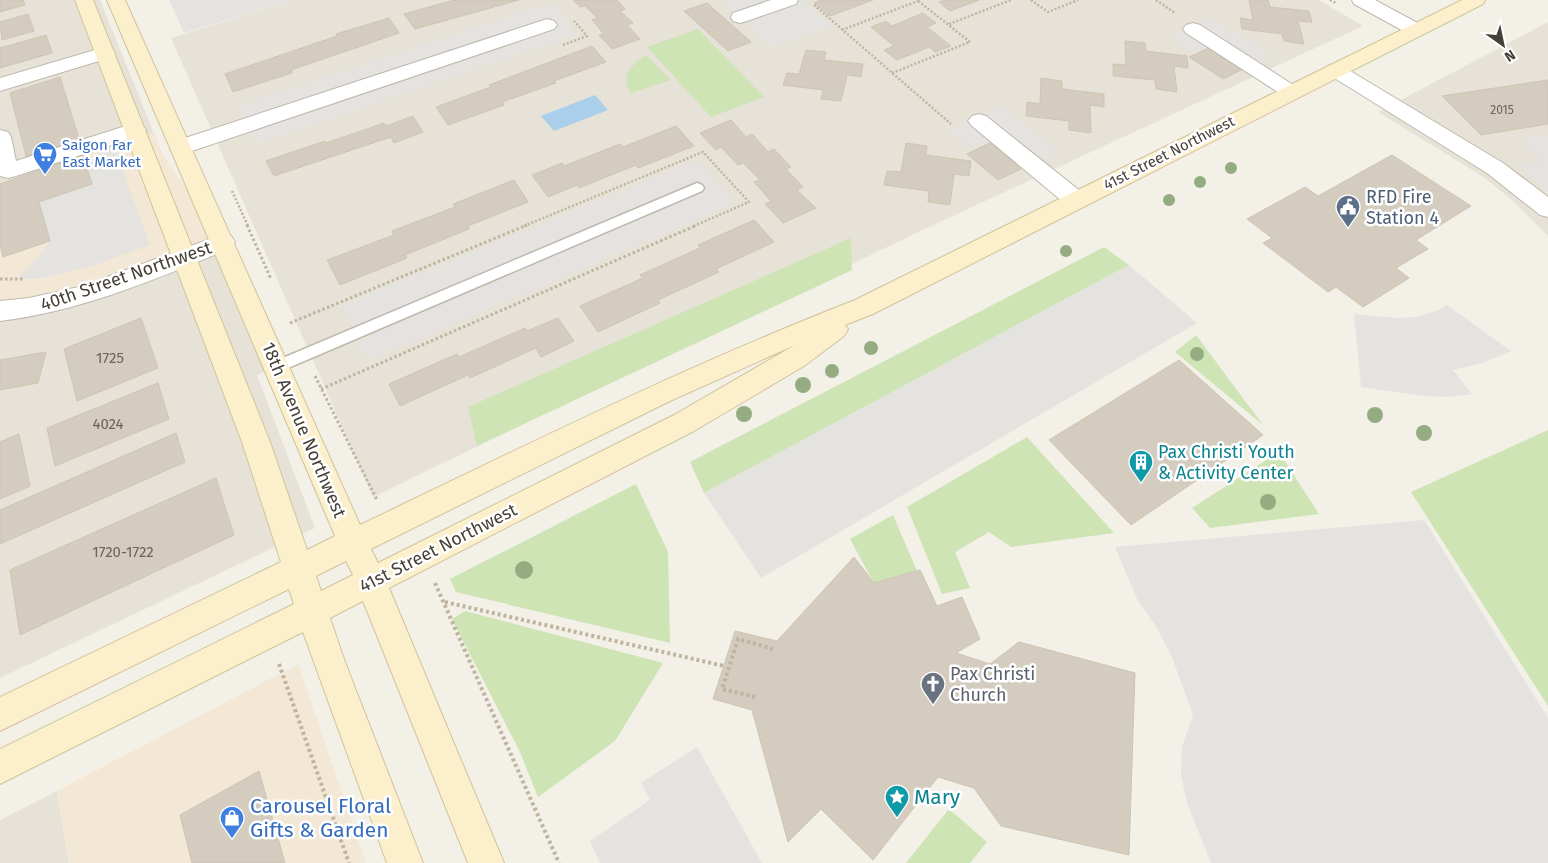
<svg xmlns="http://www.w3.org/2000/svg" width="1548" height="863" viewBox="0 0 1548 863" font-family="'Fira Sans',sans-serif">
<rect width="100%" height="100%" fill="#f3f0e8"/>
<path fill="#e7e2d7" d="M0,0H100L154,133L0,184Z
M294,0H1319L1363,26L914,234L373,497L171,38Z
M1548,22V236L1512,200L1482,176L1378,112Z
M223,242L276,367L257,375L315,528L0,678V311Z
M57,791L69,863H0V820Z"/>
<path fill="#f3e7d5" d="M154,133L162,153L223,242L158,267L0,311V184Z
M298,664L366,863H69L57,791Z"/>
<path fill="#cee4b4" d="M698,29L764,97L711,117L647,47Z
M646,55L671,80L631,93C619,76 632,64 646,55Z
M851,238L852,270L477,446L468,407Z
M1104,247L1129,265L704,493L690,462Z
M1196,335L1263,425L1175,352Z
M1548,430V706L1411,492Z
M1027,437L1114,533L1011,547L989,532L955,552L970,588L942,594L907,507Z
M1279,452L1319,514L1210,528L1192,508Z
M636,484L668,552L670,643L456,592L450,579Z
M893,515L917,571L874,583L850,539Z
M465,611L663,663L615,741L538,797L520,752L452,619Z
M949,809L987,842L970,863H906Z"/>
<path fill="#e5e3e0" d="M169,0H294L184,33Z
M722,0H802L831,26L771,48Z
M551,3L578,34L256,144L238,106Z
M1211,18L1273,56L1251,67L1214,43L1193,53L1169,37Z
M1002,107L1060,153L1034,166L999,137L973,149L950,130Z
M1548,135V193L1520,166L1545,162L1522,140Z
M111,138L150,245L92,266L38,279H17L41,254L50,241L39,202L92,184L86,166Z
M698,160L735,203L368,360L342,305Z
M1129,265L1197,323L761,578L704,493Z
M1447,305L1511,351L1482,363L1453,370L1472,394L1449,397L1423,396L1361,387L1354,314L1397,318L1416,317L1439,310Z
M1424,520L1548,718V863H1211L1187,803L1181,775L1182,747L1193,715L1172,657L1157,628L1137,599L1115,547Z
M697,747L762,863H600L590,841L650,800L641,783Z"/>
<path fill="#a9cfeb" d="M595,95L608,110L554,131L541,116Z"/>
<path fill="#d4ccbf" stroke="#cec4b2" d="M0,0H23L25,5L0,12Z
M454,0H519L415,29L404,14Z
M573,0H617L625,9L620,11L633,23L627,25L640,39L612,49L599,35L604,34L592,20L597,18L585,6L580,7Z
M821,0H873L830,16L814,3Z
M945,0H979L950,11L939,2Z
M1249,0H1268L1270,7L1309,11L1312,22L1298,21L1304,44L1284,41L1282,34L1242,29L1240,18L1253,20Z
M707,3L751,42L728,51L684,11Z
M923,13L936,23L927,27L951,46L935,52L929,47L897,60L884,50L894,46L871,27L886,21L892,26Z
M28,14L34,31L2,40L0,22Z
M389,18L399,33L291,70L292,73L233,92L225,74L337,36L336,34Z
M46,35L52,53L0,68V48Z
M1125,41L1145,43L1146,51L1187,56L1188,68L1174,66L1177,92L1156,89L1155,80L1113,76V64L1126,65Z
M592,46L606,62L554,81L556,83L502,102L504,105L448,125L436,107L491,87L489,85Z
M1209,48L1243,69L1223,79L1189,57Z
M806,50L826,52L824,60L863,64L861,77L847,75L841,101L821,99L823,90L783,85L787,73L799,74Z
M60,77L80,142L27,160L10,93Z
M1041,78L1062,81V89L1104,94V107L1090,105L1091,133L1069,130V121L1026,116L1027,102L1040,104Z
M1548,80V124L1481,135L1442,96Z
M413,116L423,132L394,143L391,137L274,176L266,161L325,141L326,143L384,123L386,126Z
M731,120L746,137L752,134L768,152L774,149L791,167L786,169L803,187L797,190L816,208L783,223L765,204L771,201L754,182L760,180L743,163L738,165L721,147L716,150L700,133Z
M676,126L694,146L638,168L636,165L579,188L577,185L548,197L532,175L562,163L564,166L620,144L623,147Z
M906,143L927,146L926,155L971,161L969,176L954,174L950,205L928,202L929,191L884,185L887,171L901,172Z
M990,143L1021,169L998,180L967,154Z
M83,155L92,184L39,202L50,241L3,257L0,245V184Z
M1392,155L1471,206L1416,240L1428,249L1396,268L1409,278L1363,307L1336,287L1328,292L1263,243L1272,238L1247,219L1305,187L1318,196Z
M514,180L528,202L468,226L469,229L405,255L407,258L340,285L327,260L394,235L392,231L455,207L453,204Z
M754,220L774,242L716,269L719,272L658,300L660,303L598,332L580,306L643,278L640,275L700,248L698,245Z
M141,318L158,368L77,401L64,349Z
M558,318L574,341L541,357L536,348L470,378L468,375L400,406L389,384L457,354L459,357L525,328L527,331Z
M46,352L38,383L0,390V360Z
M1179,360L1263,435L1131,525L1049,440Z
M158,383L169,419L55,466L47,428Z
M176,433L185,462L0,544V510Z
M19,434L30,486L0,499V442Z
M216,478L234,535L20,635L10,570Z
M854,557L874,583L920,570L937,606L962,597L980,639L956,653L990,664L1019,642L1135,673L1129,855L1001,826L974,788L938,777L873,860L821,809L788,842L752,710L713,699L735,631L777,641Z
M259,771L285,863H192L180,815Z"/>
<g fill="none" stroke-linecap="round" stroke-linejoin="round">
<defs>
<path id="lane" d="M697,183L702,185L704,188L702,191L281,371L276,373L271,371L268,367L271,363Z"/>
<path id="street" d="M771,0H798L796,4L747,21L740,23L733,21L731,17L733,13Z
M1352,0H1375L1423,26L1426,30L1423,34L1416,36L1409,34L1354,4Z
M547,19L554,21L557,25L554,29L189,152L181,154L173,152L170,147L173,142Z
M1193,23L1200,25L1298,88L1301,92L1298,96L1291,98L1284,96L1186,33L1183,29L1186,25Z
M105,47L112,49L115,53L112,57L0,91V78Z
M1335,64L1342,66L1503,163L1548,197V217L1540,215L1487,173L1328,74L1325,70L1328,66Z
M979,114L986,116L1084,194L1087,200L1084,206L1076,208L1068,206L972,126L968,121L972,116Z
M135,123L142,125L146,130L142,135L16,176L8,178L0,176V130L8,132L11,137L16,161Z
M223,234L231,236L235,242L231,248C156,279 82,311 0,321V301L29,298L83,286Z"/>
<path id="secondary" d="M75,0H93L270,442L307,550L335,536L107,0H125L360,525C524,446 686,366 855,300L1462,0H1485L1483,4L873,314L845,325L848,329L844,336L804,366L694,431L389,588L504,863H468L363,601L330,618L345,662L423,863H387L303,632L0,784V749L294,604L289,589L0,731V697L281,562L242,442ZM795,345L674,415L378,563L371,549L670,401ZM346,561L353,575L321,591L316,576Z"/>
</defs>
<use href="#lane" stroke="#beb8ac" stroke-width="3"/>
<use href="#street" stroke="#beb8ac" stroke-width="2"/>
<use href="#secondary" stroke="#d0c39b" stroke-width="2"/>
<path stroke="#bfb49e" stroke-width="2.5" stroke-dasharray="2 2" stroke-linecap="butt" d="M1031,0L1048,12L1078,0
M1156,0L1175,13
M1330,0L1336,3
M814,5L951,124
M949,24L1011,0
M842,30L918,1
M563,45L587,36L574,21
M892,73L970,42L917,0
M232,191L248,226
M524,226L703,152L749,202L694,226"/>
<path stroke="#bfb49e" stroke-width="3" stroke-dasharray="2.5 2.5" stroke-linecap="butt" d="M247,225L271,279
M0,279H24
M290,323L527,225
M315,376L377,500
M321,389L697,225"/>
<path stroke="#bfb49e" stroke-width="4" stroke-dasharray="3 3" stroke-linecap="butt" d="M435,583L559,863
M445,602L724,666
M279,664L349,863
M755,697L722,689L738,639L773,649"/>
<use href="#lane" fill="#fff" fill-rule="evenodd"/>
<use href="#street" fill="#fff" fill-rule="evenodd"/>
<use href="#secondary" fill="#fbf0cb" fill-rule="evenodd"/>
</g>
<g fill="#95ac82">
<circle cx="1231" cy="168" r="6"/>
<circle cx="1200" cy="182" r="6"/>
<circle cx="1169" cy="200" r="6"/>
<circle cx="1066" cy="251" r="6"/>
<circle cx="871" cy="348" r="7"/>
<circle cx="1197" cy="354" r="7"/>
<circle cx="832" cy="371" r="7"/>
<circle cx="803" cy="385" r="8"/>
<circle cx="744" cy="414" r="8"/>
<circle cx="1375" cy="415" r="8"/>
<circle cx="1424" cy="433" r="8"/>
<circle cx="1268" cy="502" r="8"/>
<circle cx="524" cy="570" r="9"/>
</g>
<defs>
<symbol id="supermarket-pin" viewBox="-11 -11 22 30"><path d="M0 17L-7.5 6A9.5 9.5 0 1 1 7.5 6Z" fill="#3f7fe0" stroke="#fff"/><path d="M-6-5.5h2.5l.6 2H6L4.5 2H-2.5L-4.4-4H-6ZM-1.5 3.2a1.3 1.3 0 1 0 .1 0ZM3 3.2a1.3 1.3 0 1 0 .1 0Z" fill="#fff"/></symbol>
<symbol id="civic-pin" viewBox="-11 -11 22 30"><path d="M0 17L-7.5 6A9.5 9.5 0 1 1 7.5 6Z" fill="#5c6f8a" stroke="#fff"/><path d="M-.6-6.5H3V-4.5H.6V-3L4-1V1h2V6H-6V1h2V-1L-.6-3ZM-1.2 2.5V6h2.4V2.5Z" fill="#fff"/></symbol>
<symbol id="building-pin" viewBox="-11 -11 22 30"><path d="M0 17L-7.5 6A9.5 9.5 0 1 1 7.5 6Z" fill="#0f9aa8" stroke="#fff"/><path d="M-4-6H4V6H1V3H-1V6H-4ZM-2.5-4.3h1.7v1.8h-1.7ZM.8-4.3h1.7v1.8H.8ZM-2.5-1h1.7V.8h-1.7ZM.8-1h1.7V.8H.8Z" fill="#fff"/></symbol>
<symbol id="church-pin" viewBox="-11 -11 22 30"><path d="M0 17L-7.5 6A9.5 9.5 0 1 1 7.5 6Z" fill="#6b7280" stroke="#fff"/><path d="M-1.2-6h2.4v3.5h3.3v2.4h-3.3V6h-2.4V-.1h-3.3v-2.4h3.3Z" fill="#fff"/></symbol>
<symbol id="sight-pin" viewBox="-11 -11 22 30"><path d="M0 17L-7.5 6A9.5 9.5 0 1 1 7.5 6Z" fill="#0f9aa8" stroke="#fff"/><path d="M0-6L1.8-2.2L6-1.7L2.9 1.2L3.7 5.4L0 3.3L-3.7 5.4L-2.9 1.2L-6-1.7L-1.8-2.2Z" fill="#fff"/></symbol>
<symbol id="shop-pin" viewBox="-11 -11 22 30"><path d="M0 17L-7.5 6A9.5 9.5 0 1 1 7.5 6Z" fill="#3f7fe0" stroke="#fff"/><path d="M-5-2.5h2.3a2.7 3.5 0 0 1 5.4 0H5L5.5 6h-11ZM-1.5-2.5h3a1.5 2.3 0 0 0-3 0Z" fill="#fff"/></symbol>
</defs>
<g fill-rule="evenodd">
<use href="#supermarket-pin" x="31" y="140" width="28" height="38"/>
<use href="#civic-pin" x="1334" y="193" width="28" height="38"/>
<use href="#building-pin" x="1127" y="448" width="28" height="38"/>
<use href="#church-pin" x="919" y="670" width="28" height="38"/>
<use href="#sight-pin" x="883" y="783" width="28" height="38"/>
<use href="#shop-pin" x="218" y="804" width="28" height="38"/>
</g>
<g text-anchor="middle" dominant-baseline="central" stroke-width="5" stroke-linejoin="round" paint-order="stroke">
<g font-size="12" fill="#6a6459">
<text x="1502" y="110">2015</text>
</g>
<g font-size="15" fill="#366cbe" stroke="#fff" text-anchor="start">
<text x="62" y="145">Saigon Far<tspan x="62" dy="17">East Market</tspan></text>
</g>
<g font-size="15" fill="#464137" stroke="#fff">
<text transform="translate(1169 153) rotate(-27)">41st Street Northwest</text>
</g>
<g font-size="15" fill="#6a6459">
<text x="110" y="358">1725</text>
<text x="108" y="424">4024</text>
<text x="123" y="552">1720-1722</text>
</g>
<g font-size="18" fill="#4e5e75" stroke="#fff" text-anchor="start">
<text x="1366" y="197">RFD Fire<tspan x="1366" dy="21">Station 4</tspan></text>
</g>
<g font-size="18" fill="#464137" stroke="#fff">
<text transform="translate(126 276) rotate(-19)">40th Street Northwest</text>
<text transform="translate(304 430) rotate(67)">18th Avenue Northwest</text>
<text transform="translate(438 548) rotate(-27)">41st Street Northwest</text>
</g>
<g font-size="18" fill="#0d838f" stroke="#fff" text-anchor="start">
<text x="1158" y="452">Pax Christi Youth<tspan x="1158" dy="21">&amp; Activity Center</tspan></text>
</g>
<g font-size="18" fill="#5b616d" stroke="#fff" text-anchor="start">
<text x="950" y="674">Pax Christi<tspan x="950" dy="21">Church</tspan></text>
</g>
<g font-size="21" fill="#0d838f" stroke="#fff" text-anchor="start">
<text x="914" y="797">Mary</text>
</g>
<g font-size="21" fill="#366cbe" stroke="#fff" text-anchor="start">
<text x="250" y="806">Carousel Floral<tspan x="250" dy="24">Gifts &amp; Garden</tspan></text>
</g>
</g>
<g transform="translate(1503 45) rotate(147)" stroke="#ffffff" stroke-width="4" paint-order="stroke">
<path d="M0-4L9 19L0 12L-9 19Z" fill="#464137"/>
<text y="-8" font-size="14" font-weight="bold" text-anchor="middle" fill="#464137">N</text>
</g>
</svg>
